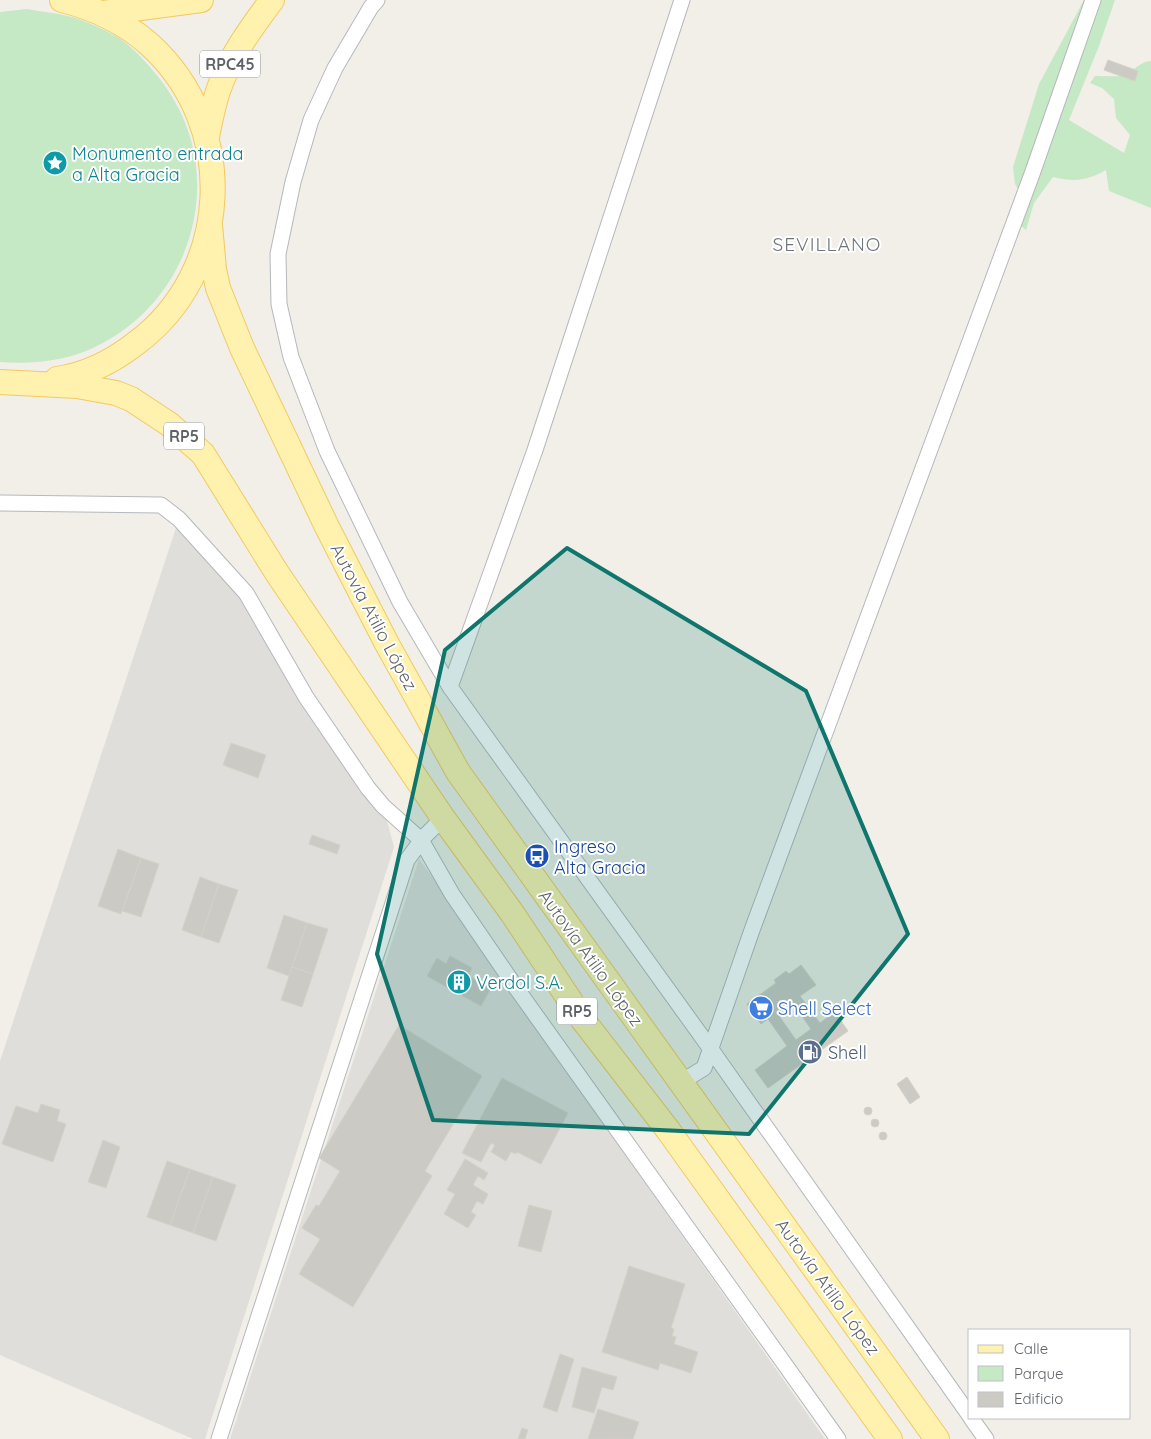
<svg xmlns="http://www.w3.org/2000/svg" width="1151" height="1439" viewBox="0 0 1151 1439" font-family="Quicksand,sans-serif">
<rect width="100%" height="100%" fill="#f1efe8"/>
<path fill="#e0deda" d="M179,519L246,593L383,806L394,847L205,1439H193L0,1355V1061Z
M419,859L598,1104L596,1113L825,1439H230Z"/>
<path fill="#c5e8c5" d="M1084,0H1115L1099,46L1069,120L1124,153L1130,135L1116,118L1114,99L1102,88L1090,83L1095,76C1103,76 1119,77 1125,75C1134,71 1140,61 1151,61V208L1109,191L1106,170C1086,181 1075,182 1053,177L1034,203L1026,230L1020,225V193L1015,184L1013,167L1039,84Z
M27,9C42,12 58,13 72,17C84,20 103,29 114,35C134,47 151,67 165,86C231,178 191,308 86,351C58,362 29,364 0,362V12Z"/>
<path fill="#cccac5" stroke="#d6d1c6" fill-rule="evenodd" d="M1108,60L1138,71L1135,81L1104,70Z
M231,743L266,755L258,778L223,765Z
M312,835L340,845L337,854L309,844Z
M118,849L141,858L121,914L98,906Z
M141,858L159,864L141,917L122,911Z
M200,877L219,884L201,937L182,930Z
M219,884L238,890L219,943L201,937Z
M284,915L307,923L289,976L267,968Z
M307,923L328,929L313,974L292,967Z
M450,956L472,968L468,976L491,988L481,1006L427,976L437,958L446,964Z
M801,965L816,985L800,996L820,1023L835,1012L848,1031L768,1088L755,1070L787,1046L768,1019L761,1024L747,1004L776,983L774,980L786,971L789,974ZM792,1002L811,1029L796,1040L777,1013Z
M292,967L313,974L302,1007L281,1000Z
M399,1025L482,1076L425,1171L432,1176L353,1307L299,1274L320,1239L302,1228L316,1205L319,1206L340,1171L319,1158Z
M907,1077L920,1097L910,1104L897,1084Z
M502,1078L568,1113L541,1164L517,1152L516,1154L511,1152L506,1161L491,1152L495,1145L491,1143L481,1162L462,1153Z
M41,1104L60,1110L57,1121L66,1124L53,1162L2,1144L16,1106L38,1113Z
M864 1111a4 4 0 1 1 8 0a4 4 0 1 1-8 0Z
M871 1123a4 4 0 1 1 8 0a4 4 0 1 1-8 0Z
M879 1136a4 4 0 1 1 8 0a4 4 0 1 1-8 0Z
M103,1140L120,1147L106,1188L88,1182Z
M465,1159L488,1173L484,1180L478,1176L473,1185L488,1194L483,1204L477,1201L471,1212L476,1215L468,1228L444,1214L455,1194L447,1190Z
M167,1161L190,1169L170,1225L147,1217Z
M190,1169L213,1177L193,1233L170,1225Z
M213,1177L236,1185L216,1241L193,1233Z
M529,1205L552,1211L541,1252L518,1246Z
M629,1266L685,1284L671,1328L674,1329L672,1336L676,1337L674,1344L698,1352L691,1373L660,1363L658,1370L602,1352Z
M560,1354L574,1359L557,1412L543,1407Z
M582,1367L617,1377L613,1390L602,1387L594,1413L572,1407Z
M598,1409L639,1422L633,1439H588Z
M522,1428L528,1430L525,1439H518Z"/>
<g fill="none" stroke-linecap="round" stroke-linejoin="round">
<defs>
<path id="minor" d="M377,0L371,7L335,68L311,120L293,182L278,254L279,304L291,357L327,451L400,602L450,687L710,1048L970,1416
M0,503L161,505L179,519L246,593L306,697L368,788L383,806L421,840L452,894L517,989L838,1439
M450,687L535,450L682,0
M681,1082L704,1068L752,930L1032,174L1093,0
M971,1418L986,1439
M219,1439L407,860L424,837L443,818"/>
<path id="primary" d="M103,13L201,0
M207,137C210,122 213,106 218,91C229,58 251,28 272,0
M210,225L214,269L218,288L242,348L327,527L386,642L458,772L937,1439
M57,379C85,375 113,361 135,344C233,272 239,125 149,44C124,22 94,8 62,0
M0,382L77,386L116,393L131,399L169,424L203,454L277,573L443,818L512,913L583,1020L668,1130L890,1439"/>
</defs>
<use href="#minor" stroke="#b5b8bc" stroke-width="17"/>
<use href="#primary" stroke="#f2c960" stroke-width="26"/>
<use href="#minor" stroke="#fff" stroke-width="15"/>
<use href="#primary" stroke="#fff2af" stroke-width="24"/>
</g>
<path fill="#0f766e" fill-opacity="0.2" stroke="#0f766e" stroke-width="4" stroke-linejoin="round" d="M567,548L806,691L908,934L749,1134L433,1120L377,954L445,650Z"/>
<defs>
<symbol id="sight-disc" viewBox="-11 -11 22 22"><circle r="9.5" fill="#0f9aa8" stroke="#fff"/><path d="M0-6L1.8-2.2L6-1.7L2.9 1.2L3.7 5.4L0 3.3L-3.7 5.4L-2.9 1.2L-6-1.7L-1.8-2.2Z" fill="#fff"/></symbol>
<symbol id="bus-disc" viewBox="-11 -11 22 22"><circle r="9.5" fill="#1a4fb4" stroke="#fff"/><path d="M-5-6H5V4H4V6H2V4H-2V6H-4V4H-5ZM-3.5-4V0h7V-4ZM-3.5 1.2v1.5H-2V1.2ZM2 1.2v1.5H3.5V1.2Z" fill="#fff"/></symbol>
<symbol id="building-disc" viewBox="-11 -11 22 22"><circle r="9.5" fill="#0f9aa8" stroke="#fff"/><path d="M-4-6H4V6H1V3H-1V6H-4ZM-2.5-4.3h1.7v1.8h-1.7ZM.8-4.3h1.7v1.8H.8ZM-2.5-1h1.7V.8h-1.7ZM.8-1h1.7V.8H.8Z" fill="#fff"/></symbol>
<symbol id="supermarket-disc" viewBox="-11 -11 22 22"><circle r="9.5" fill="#3f7fe0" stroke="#fff"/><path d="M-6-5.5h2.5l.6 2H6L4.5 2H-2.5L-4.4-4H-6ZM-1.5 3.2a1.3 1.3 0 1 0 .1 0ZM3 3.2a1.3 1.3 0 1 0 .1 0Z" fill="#fff"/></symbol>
<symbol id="fuel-disc" viewBox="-11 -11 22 22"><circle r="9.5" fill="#5c6f8a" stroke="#fff"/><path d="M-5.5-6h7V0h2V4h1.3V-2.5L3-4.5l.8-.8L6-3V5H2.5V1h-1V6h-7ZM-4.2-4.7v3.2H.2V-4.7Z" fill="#fff"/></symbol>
</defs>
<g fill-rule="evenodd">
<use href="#sight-disc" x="41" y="149" width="28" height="28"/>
<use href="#bus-disc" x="523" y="842" width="28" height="28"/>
<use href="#building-disc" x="445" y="968" width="28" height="28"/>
<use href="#supermarket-disc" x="747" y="994" width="28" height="28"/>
<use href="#fuel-disc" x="796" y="1038" width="28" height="28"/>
</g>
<g text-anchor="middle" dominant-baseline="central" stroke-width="4" stroke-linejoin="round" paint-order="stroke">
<g fill="#fff" stroke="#8f9295" stroke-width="1">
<rect x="200" y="50.5" width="60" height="27" rx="4"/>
<rect x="164" y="422.5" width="40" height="27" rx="4"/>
<rect x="557" y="997.5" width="40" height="27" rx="4"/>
</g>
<g font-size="16" font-weight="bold" fill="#5f6368">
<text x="230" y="64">RPC45</text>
<text x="184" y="436">RP5</text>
<text x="577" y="1011">RP5</text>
</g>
<g font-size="18" fill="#0d838f" stroke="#fff" text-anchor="start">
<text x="72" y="153">Monumento entrada<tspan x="72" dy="21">a Alta Gracia</tspan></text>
<text x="476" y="982">Verdol S.A.</text>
</g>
<g font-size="18" fill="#5f6368" stroke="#fff">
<text transform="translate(374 617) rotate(62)">Autovía Atilio López</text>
<text transform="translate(591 958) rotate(54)">Autovía Atilio López</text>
<text transform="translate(828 1287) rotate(54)">Autovía Atilio López</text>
</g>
<g font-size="18" fill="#164399" stroke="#fff" text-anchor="start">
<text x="554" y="846">Ingreso<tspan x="554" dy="21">Alta Gracia</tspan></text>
</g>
<g font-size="18" fill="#366cbe" stroke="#fff" text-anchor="start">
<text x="778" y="1008">Shell Select</text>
</g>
<g font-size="18" fill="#4e5e75" stroke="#fff" text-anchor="start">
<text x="828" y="1052">Shell</text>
</g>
<g font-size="19" letter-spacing="1" fill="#70757a" stroke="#fff">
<text x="827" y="244">SEVILLANO</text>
</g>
</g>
<rect x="968" y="1329" width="162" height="90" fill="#ffffff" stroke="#bfc1c3"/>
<rect x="978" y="1345" width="25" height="8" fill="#fff2af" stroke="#bfc1c3"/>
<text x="1014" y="1354" font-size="15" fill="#5f6368">Calle</text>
<rect x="978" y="1366" width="25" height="15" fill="#c5e8c5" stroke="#bfc1c3"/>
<text x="1014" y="1379" font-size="15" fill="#5f6368">Parque</text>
<rect x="978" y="1392" width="25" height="15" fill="#cccac5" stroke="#bfc1c3"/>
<text x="1014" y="1404" font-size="15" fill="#5f6368">Edificio</text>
</svg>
